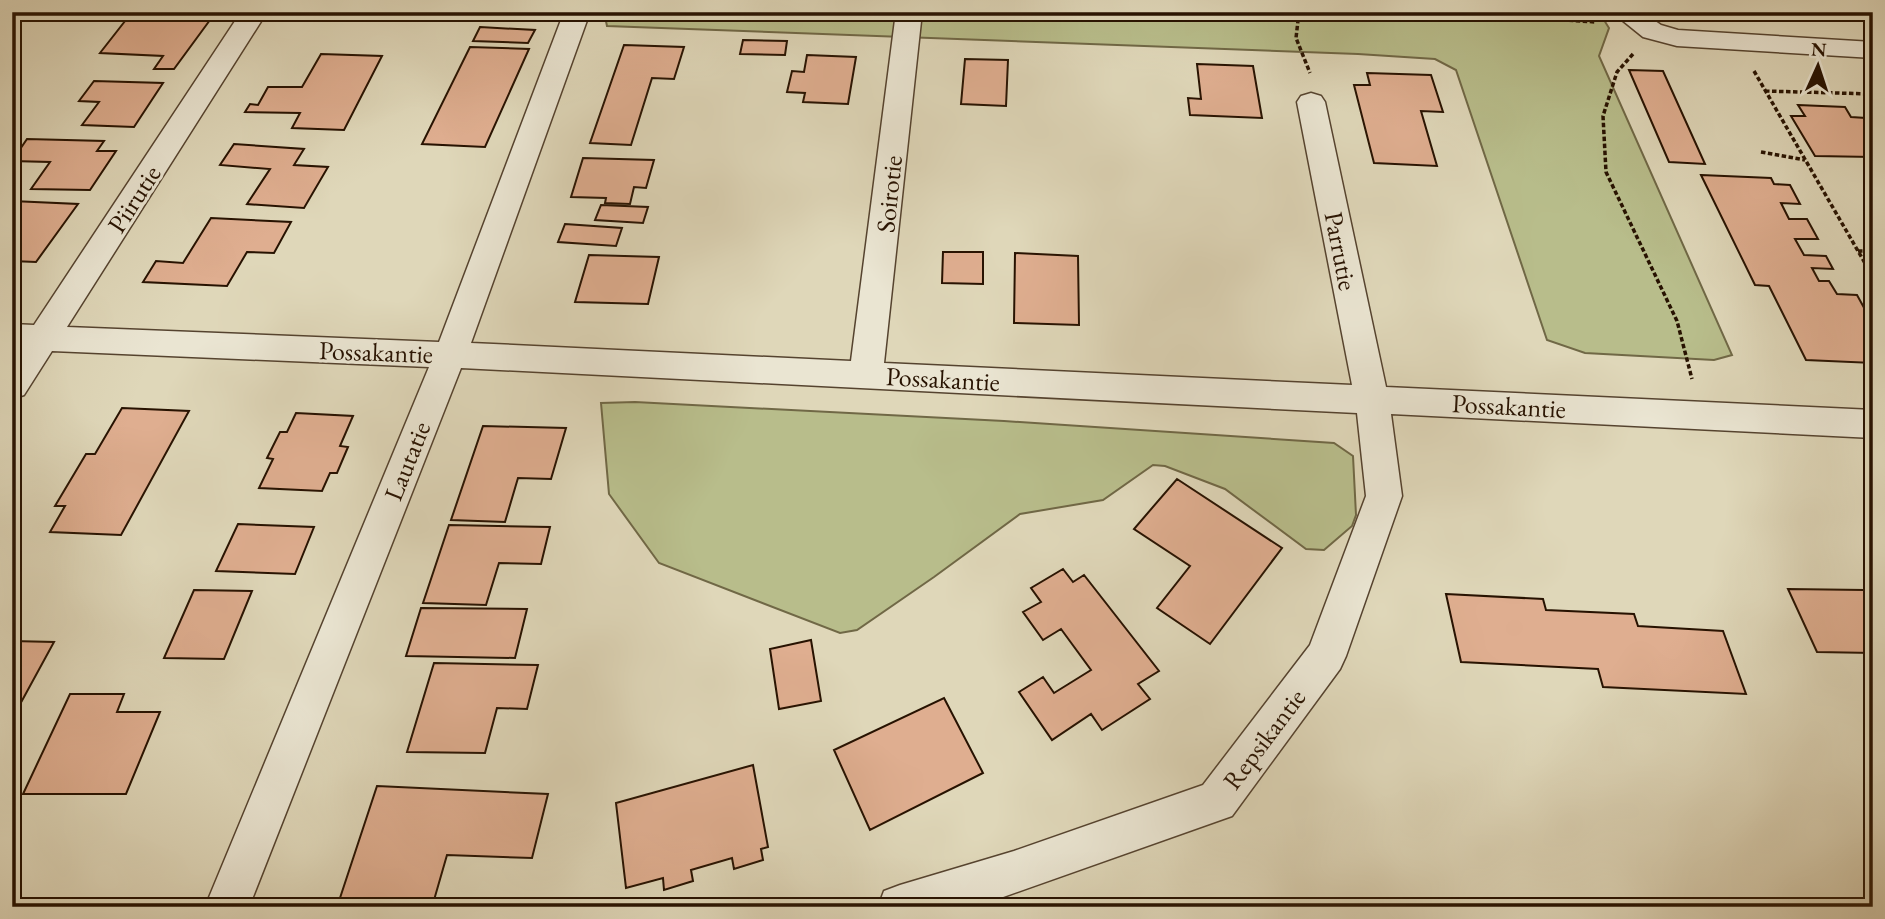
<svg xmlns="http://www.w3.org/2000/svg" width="1885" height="919" viewBox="0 0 1885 919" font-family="'EB Garamond',serif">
<rect width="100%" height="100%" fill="#dfd7b9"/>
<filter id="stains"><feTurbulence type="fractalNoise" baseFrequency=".00286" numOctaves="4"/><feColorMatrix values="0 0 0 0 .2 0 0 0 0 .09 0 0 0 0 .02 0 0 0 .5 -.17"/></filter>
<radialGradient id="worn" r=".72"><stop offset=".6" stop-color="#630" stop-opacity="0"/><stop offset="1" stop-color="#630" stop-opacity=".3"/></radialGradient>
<path fill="#b8bd8b" stroke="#706846" stroke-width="2" d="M604,12H1599L1609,28L1599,56L1732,355L1714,360L1585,353L1547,340L1456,70L1435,59L1358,54L607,26Z
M635,402L1004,421L1334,443L1353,456L1356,515L1352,526L1324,550L1306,549L1225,489L1165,466L1153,465L1103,500L1020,514L934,577L857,630L840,633L659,563L609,494L601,403Z"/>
<path fill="#dfae90" stroke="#271201" stroke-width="2" d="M129,16L210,20L174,69H154L163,56L100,53Z
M480,27L535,30L528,43L473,41Z
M743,40L787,41L785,55L740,54Z
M624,45L684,47L674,79L652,78L631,145L590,143Z
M470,47L529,49L485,147L422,144Z
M321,54L382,56L344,130L292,128L300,113L245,112L250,104L258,105L268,87H302Z
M807,55L856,57L848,104L803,102L805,93L787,92L792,71L804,72Z
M965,59L1008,60L1006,106L961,104Z
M1197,64L1253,66L1262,118L1190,115L1188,98L1201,99Z
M1629,70L1663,71L1705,164L1669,162Z
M1367,73L1431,75L1443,112L1421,111L1437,166L1374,163L1354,85H1370Z
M94,81L163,83L134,127L82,125L99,102L79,101Z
M1798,105L1845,107L1851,117L1866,118L1873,127V157L1815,156L1791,116H1805Z
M27,139L104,141L97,151H116L90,190L31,189L50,162L12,161Z
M234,144L304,149L294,165L328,167L304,208L247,204L270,169L220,165Z
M583,158L654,160L646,188L634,187L630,204L605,203L606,198L571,197Z
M1701,175L1771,178L1774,184L1790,185L1800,204L1781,203L1789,219H1807L1818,239H1795L1804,255L1826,256L1833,269L1812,268L1819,281H1829L1837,294L1857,295L1873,324V363L1806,360L1769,286L1755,285Z
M12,201L78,204L36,262L12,261Z
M601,205L648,207L643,223L595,220Z
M211,218L291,222L274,253L247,252L227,286L143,282L156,261L183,263Z
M565,224L622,228L616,246L558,242Z
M943,252H983V284L942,283Z
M1015,253L1078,256L1079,325L1014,323Z
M589,255L659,257L648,304L575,302Z
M122,408L189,411L121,535L50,532L65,506H55L86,454H95Z
M296,413L353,416L340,446L348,447L337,473H330L322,491L259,488L273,459L267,458L280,432H287Z
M483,426L566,428L551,479L518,478L505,522L451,520Z
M1177,479L1282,548L1210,644L1157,608L1190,566L1134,529Z
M238,524L314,527L295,574L216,571Z
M449,525L550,527L541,564L499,563L486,605L423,603Z
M1063,569L1073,582L1084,575L1159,671L1138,684L1150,699L1102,730L1091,714L1052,740L1019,692L1043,677L1054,693L1091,670L1061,629L1043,640L1023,612L1041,602L1031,588Z
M1788,589L1864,590L1873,604V653L1817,652Z
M194,590L252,591L224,659L164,658Z
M1446,594L1543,599L1546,610L1634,614L1638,626L1723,631L1746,694L1603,687L1598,669L1461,662Z
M421,608L527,609L515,658L406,656Z
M811,640L821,701L779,709L770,649Z
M12,641L54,642L12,719Z
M434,663L538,665L527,709L497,708L485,753L407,752Z
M70,694H124L117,712H160L126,794H23Z
M944,698L983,773L870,830L834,750Z
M753,765L768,847L761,849L763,860L734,869L732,858L691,870L693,881L664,890L663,878L626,888L616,803Z
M377,786L548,794L532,858L447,855L432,907L338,904Z"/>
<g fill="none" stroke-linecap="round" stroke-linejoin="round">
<defs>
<path id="minor" d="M241,12H267L67,327L439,342L564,12H590L471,343L851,361L896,12H922L884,363L1352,385L1297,102L1301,96L1311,93L1321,96L1325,102L1386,387L1873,410V438L1391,414L1402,496L1346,656L1340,669L1232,816L975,907H878L884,891L900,885L1014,851L1203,785L1310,645L1366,496L1357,413L461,368L249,907H205L429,367L52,351L24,395L12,399V358L18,350H12V324L34,325Z
M1612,12H1642L1661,25L1678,30L1873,42V58L1677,46L1643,37Z"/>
</defs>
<use href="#minor" stroke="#55432f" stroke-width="3"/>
<path stroke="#271201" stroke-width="3.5" stroke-dasharray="4.5 2.5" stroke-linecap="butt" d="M1299,12L1296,38L1310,73
M1324,12L1470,14L1596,22
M1633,54L1617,72L1603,116L1606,172L1677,321L1692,379
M1754,71L1873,277
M1765,91L1873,94
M1761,152L1805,160
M1858,251H1873"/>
<use href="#minor" fill="#eae5d2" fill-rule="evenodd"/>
</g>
<g text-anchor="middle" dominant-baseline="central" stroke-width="6" stroke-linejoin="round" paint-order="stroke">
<g font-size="26" fill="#271201" stroke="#eae5d2">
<text transform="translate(889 194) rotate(-84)">Soirotie</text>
<text transform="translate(134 199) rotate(-57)">Piirutie</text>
<text transform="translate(1341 251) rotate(79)">Parrutie</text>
<text transform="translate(376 352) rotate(2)">Possakantie</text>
<text transform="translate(943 379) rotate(3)">Possakantie</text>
<text transform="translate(1509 406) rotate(3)">Possakantie</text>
<text transform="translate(407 461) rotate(-68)">Lautatie</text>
<text transform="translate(1264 739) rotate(-53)">Repsikantie</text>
</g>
</g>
<rect width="1885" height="919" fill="none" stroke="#dfd7b9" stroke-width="42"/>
<rect x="14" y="14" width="1857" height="891" fill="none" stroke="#271201" stroke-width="3.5"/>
<rect x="21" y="21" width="1843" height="877" fill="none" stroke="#271201" stroke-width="2"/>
<g transform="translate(1818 66) rotate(3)" stroke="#eae5d2" stroke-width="5" paint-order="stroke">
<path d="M0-5L12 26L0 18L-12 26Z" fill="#271201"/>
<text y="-10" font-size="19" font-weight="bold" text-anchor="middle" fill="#271201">N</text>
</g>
<rect width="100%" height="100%" filter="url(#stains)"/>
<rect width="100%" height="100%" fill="url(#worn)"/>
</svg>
